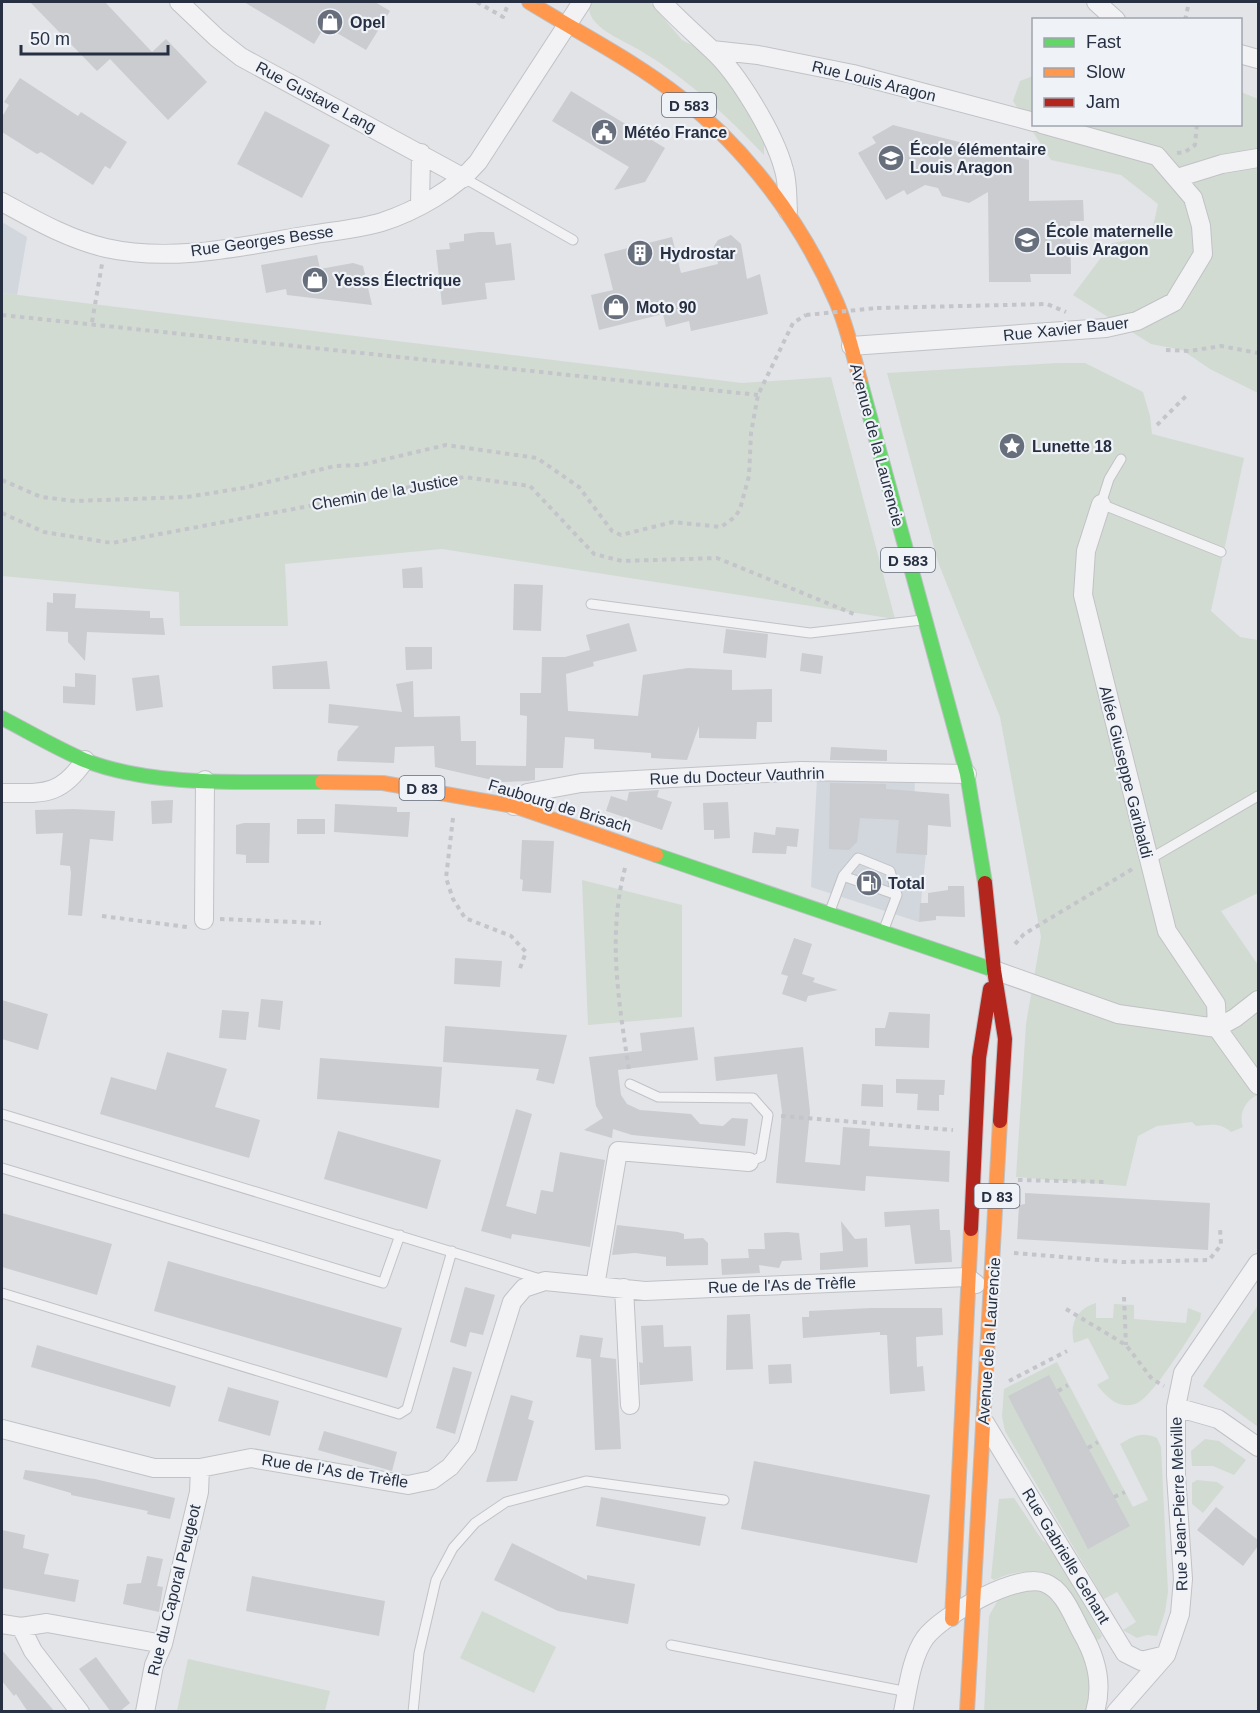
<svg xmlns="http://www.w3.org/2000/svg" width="1260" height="1713" viewBox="0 0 1260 1713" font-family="Arial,sans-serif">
<rect width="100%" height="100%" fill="#e2e4e8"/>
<path fill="#d2d7de" d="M2,222L27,237L17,295L2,293Z
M817,779L915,780L913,832L928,833L919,922L811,887Z"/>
<path fill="#d2dbd2" d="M593,2H650L682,40L700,49L730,83L764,137V155C726,115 688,79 641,51C625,41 591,29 589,9Z
M1033,76L1034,124H1240L1241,92L1258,99V393L1210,369L1182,350L1151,344L1073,295L1112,243L1151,236L1158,204L1121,175L1051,160L1013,101L1020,81Z
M2,293L742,383L831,377L895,619L442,549L285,564L288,626H180L179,592L2,576Z
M1057,363H1085L1143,392L1150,416L1152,434L1244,458L1211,611L1240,637L1258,640V893L1221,911L1258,965V1095C1246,1099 1238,1114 1243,1127L1231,1132C1220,1122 1210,1125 1196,1126L1192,1122L1157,1126L1138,1136L1126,1186L1016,1177L1026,1024L1041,937L1000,717L938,562L887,373Z
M582,880L682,905V1017L588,1025Z
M1096,1303V1318H1113L1114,1304L1134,1305V1319L1186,1323L1188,1308L1201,1313L1200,1320C1190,1336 1151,1400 1135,1404C1117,1409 1107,1397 1097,1385L1109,1378L1088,1338L1074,1343C1069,1323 1077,1309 1096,1303Z
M1258,1305V1427L1203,1386Z
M1057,1362L1133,1507L1148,1500L1120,1444C1133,1436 1142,1431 1157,1438L1161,1447L1168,1592L1165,1612L1157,1636L1147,1635L1137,1638L1123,1630L1136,1622L1117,1592L1104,1599L1005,1431L1002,1416L1004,1389Z
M1205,1439L1219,1441L1246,1460L1234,1475L1213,1466H1192L1191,1451Z
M1197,1480L1217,1482L1224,1487L1203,1513L1192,1504V1483Z
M1014,1498L1042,1540L1050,1546L1102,1636L1100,1639L1096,1640C1069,1599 1052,1553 994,1580L991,1578L999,1499Z
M1035,1588C1056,1594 1079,1636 1086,1656C1093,1674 1091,1694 1086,1711L984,1712L989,1616L999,1598Z
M482,1611L556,1647L534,1693L460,1658Z
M188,1659L330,1691L325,1711H177Z"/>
<path fill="#caccd0" d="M30,2H105L152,52L166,39L207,82L168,120L110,59L97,71Z
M244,2H375L390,11L366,50L325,26L314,44Z
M20,78L78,116L81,112L127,142L110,169L105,166L93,185L41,152L37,154L2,132V117L9,105L4,102Z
M571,91L665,148L645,182L614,190L629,167L552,121Z
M265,111L330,145L302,198L237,164Z
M893,125L1029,160V201L1083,200L1084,221H1070L1071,274H1030L1031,282H989L988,192L969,203L942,196L938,188L925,185L907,195L904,190L886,200L858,153L876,143L872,137Z
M479,232H494L496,245L511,243L515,280L485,283L487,299L442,305L436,250L450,249L449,243L464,241V234Z
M731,235L741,244L747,279L760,274L768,314L691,331L689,321L666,327L663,314L599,330L591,295L613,290L604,254L672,237L681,273L718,264L714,246L718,240Z
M317,255L320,269L353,263L363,266L372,305L287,295L286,289L266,293L261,265Z
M422,567L423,588H403L402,569Z
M514,584L543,585L541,631L513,630Z
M53,593L76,594L75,608L150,611V618H163L165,635L87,632L85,661L68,642V632L46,631L47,602L53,603Z
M629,623L637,651L593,662L594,666L566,674L568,711L638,716L643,675L688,668L732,670V690L772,689V722H757L756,739L699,738V726L687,760L651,758V753L594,749V739L565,737L563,768H535V780L528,781L501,782L435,767L434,746L395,747L394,763L337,761L338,751L359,726L328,723L329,704L402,712L396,684L413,681L414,717L460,716L461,741H476V765L526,766L527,716L520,715V693H541L542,657H565L590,650L586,635Z
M726,629L768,634L766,658L723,653Z
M405,647H432V669L406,670Z
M802,653L823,656L821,674L800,671Z
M327,661L330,689H273L272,666Z
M75,673L96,675L95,705L63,703V686L75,687Z
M159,675L163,707L136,711L132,678Z
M831,747L887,750V761L830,760Z
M830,783L886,784V789L949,794L951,827L928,825L927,855L896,853L899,820L860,818L857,842L849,850L829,849Z
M659,790L657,797L672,802L662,830L606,811L611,796L627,801L629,792Z
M173,800L172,823L152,824L151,801Z
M728,802L730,838L714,839V830H704L703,803Z
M335,804L397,807V812H410L408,837L334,832Z
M73,809L115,811L113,841L90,839L82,916L68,915L71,873L70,866L60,865L63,833L36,834L35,810Z
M297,819H325V834H297Z
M244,823H270L269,863H246V855L236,854V825Z
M776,827L799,829L797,847L787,846L786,854L752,853L754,832L775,835Z
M522,840L554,841L551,893L522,891L523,880L520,879Z
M948,886H964L965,917L936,916V920L919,922L920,903H928V893L948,890Z
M794,938L812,944L802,974L815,978L813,982L838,990L808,996L806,1002L782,994L788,976L781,974Z
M455,958L502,961L500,987L454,984Z
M261,999L283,1001L280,1030L258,1027Z
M2,1000L48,1014L38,1050L2,1039Z
M222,1010L249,1012L246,1040L219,1038Z
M889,1012L930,1014L929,1048L875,1046V1028H885Z
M445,1026L567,1035L554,1084L536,1080L539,1069L443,1062Z
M694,1027L698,1060L618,1070L621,1095L627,1104L640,1110L691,1114L700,1124L723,1126L732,1118L748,1119L745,1146L632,1135L613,1129L612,1138L584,1130L603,1118L596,1106L589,1057L642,1051L640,1033Z
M803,1047L810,1112L805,1162L840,1165L843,1127L870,1129L869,1146L950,1151L949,1182L866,1176L865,1191L776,1183L782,1112L777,1074L716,1081L714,1057Z
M167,1052L227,1069L215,1107L260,1120L249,1158L100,1114L111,1077L156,1090Z
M320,1058L442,1067L439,1108L317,1099Z
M896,1079L945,1080L944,1095H939V1111L917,1110L918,1094L896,1093Z
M862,1084L883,1085V1107L861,1106Z
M516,1109L532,1114L506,1206L536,1214L541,1190L553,1192L560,1152L605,1160L590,1247L512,1234L511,1239L481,1231Z
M338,1131L441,1160L427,1209L324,1179Z
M1025,1193L1210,1203L1208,1250L1017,1239L1019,1205L1025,1204Z
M939,1209L940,1230H950L952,1262L915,1264L910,1225L885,1227L884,1212Z
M2,1213L112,1244L97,1295L2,1267Z
M841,1221L855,1239L867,1238L868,1267L820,1270V1253L843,1251Z
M617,1225L678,1232L684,1234V1239L703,1238L708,1243V1265L666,1266V1257L635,1253L612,1255Z
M787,1232L799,1233L802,1260L782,1261L779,1268L759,1265L760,1273L722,1275L721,1259L749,1258L748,1249H765L764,1233Z
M168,1261L402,1328L387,1378L154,1311Z
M465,1287L495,1295L483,1335L470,1332L466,1347L450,1342Z
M871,1308H942L943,1335L916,1337L917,1367L923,1366L925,1391L890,1394L887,1335H880V1332L803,1338L802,1317H809V1311Z
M750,1314L753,1369L726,1370L727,1315Z
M663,1325L664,1347L691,1346L693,1381L640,1385L639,1362L643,1363L641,1326Z
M580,1335L603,1338L600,1357L616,1359L621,1449L595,1450L591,1359L576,1357Z
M37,1345L176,1386L170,1407L31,1367Z
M791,1364L792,1383L769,1384L768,1365Z
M453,1367L472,1372L455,1434L436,1428Z
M1049,1375L1130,1526L1088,1549L1008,1396Z
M228,1387L279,1401L270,1436L218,1421Z
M511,1395L533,1401L528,1419L534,1421L517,1481L486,1482Z
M324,1431L397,1452L392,1471L318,1450Z
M754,1461L930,1495L917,1563L741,1529Z
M25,1470L95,1479L175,1498L170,1519L147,1514L148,1511L71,1495V1493L23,1479Z
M601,1497L706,1517L700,1546L596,1526Z
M1216,1507L1258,1540V1546L1243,1566L1197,1530Z
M2,1530L25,1535L23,1548L49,1554L44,1574L79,1580L75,1602L2,1588Z
M512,1543L587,1580V1575L635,1584L628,1624L558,1611L494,1580Z
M147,1556L163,1559L157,1586L163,1587L159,1612L123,1604L127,1584L141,1583Z
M252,1576L385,1601L379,1636L246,1611Z
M2,1650L55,1712H28L16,1694L14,1696L2,1681Z
M96,1657L130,1703L119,1712H111L79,1669Z"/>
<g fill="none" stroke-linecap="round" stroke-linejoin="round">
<defs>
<path id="lane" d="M464,178L573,240
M1121,459L1109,479L1101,504L1221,552
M591,604L810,633L922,620
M1148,860L1258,796
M843,876L897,895
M830,911L843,876L858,858L890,871L897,895L884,929
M630,1084L658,1097L753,1098L768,1115L761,1157L749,1162
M2,1114L540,1279
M2,1168L383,1283L400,1235
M2,1293L399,1414L407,1409L452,1251
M671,1645L908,1692
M413,1712L419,1653L436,1580L453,1548L475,1523L506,1502L586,1481L724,1500"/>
<path id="street" d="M179,2L217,38L241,57L464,178
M662,2C679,20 694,33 711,49C738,73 775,135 784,170C788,183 787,198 788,211
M1096,2L1116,20
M712,50L758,55L853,74L1034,122
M1240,54L1258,59
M1177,178L1222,164L1258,158
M2,202C35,220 68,239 106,248C173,263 243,246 310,235C333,231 359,229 382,222C416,211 455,189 478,162L582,2
M420,205L421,153
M851,346L1106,328L1137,321L1174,302L1203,254L1201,226L1193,198L1157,156L1042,124
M1101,504L1086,551L1083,595L1167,931L1216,1004L1217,1028
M2,793C43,793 60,797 85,760
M514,806L527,793L581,783L801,771L967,774
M204,920L205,780
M994,970L1118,1014L1217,1028L1235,1018L1258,1000
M1217,1028L1258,1085
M595,1286L618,1151L749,1162
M624,1288L630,1405
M1176,1407L1218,1419L1258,1447
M985,1423L1125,1653L1141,1661L1166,1655
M2,1429L154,1468H200L251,1458L408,1485L432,1480L450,1467L467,1446L512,1302L524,1288L545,1281L645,1291L967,1277L976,1284
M2,1624L21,1627L47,1623L163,1644
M21,1627L33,1651L80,1712
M145,1712L154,1665L163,1644L199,1492L200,1468
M903,1712C908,1688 911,1658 925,1638C942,1615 1018,1572 1045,1583C1064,1590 1073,1617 1082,1633C1096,1657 1103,1685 1095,1712
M1116,1712L1166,1655L1180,1614L1183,1579L1176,1475V1407L1183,1373L1258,1263"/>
<path id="fast" d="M860,380L967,774L985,883
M2,718C29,732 56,748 84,760C155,788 247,781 322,782
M656,855L994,970"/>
<path id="slow" d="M529,2C579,33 633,60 680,97C747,149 802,223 836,301C847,326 853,354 860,380
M322,782L383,783L514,806L656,855
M952,1619L971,1229
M967,1712L1000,1121"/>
<path id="jam" d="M985,883L994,970L1005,1039L1000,1121
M971,1229L979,1058L990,989"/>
</defs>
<use href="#lane" stroke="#c0c2c6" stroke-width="11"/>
<use href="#street" stroke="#c0c2c6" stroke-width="20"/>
<use href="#fast" stroke="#bec1c5" stroke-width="16"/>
<use href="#slow" stroke="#bec1c5" stroke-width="16"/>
<use href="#jam" stroke="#bec1c5" stroke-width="16"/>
<path stroke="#c4c5cb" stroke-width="4" stroke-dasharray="4.5 4.5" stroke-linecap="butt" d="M477,2L503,17L507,7
M1185,20L1189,2
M1177,153L1185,152L1195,145L1197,124
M877,308L1047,304L1066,312
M2,315L758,395
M92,322L102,264
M1166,350L1190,351L1221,346L1258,353
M1157,425L1188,394
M2,480L41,497L75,501L187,497L243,488L335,466L361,465L446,445L537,458L579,487L612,531L621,535L673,522L721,527L735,517L740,509L749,476L751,433L758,395L793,323L806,315
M2,513L44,532L112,543L464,477L530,486L594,554L622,561L717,558L854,614
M453,818L446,878L453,899L465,918L511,936L526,952L519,971
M625,868C607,937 619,1002 629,1071
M102,916L187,927
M220,919L321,923
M1015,944L1024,934L1134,868
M781,1116L953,1130
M1018,1180L1107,1182
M1014,1253L1123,1262L1209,1260L1221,1245L1220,1228
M1124,1297L1126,1345
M1066,1309L1126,1345L1152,1379L1164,1386
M1009,1381L1067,1351
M1058,1391L1068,1385
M1088,1448L1098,1442
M1114,1497L1125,1492"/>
<use href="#lane" stroke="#f2f2f4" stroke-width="9"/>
<use href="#street" stroke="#f2f2f4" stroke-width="18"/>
<use href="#fast" stroke="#63d668" stroke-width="14"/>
<use href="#slow" stroke="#ff974d" stroke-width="14"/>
<use href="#jam" stroke="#b3261e" stroke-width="14"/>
<path stroke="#c4c5cb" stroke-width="4" stroke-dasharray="4.5 4.5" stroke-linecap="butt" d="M806,315L877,308"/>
</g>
<defs>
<symbol id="shop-disc" viewBox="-11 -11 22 22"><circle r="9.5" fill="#686f7c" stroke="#eff2f7"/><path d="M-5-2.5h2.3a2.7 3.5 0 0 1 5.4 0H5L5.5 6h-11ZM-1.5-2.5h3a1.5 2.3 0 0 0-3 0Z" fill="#fff"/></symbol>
<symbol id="civic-disc" viewBox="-11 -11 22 22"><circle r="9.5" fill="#686f7c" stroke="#eff2f7"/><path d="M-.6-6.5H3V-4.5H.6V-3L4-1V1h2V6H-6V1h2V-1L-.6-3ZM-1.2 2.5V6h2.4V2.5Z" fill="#fff"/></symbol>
<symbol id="school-disc" viewBox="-11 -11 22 22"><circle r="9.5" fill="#686f7c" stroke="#eff2f7"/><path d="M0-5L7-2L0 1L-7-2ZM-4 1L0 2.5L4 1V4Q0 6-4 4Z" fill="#fff"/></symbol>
<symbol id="building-disc" viewBox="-11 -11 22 22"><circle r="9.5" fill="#686f7c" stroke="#eff2f7"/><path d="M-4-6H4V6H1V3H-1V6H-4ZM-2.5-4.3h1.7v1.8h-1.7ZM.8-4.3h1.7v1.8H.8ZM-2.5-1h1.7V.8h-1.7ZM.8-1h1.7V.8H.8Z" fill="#fff"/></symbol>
<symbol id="sight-disc" viewBox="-11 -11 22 22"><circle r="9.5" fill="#686f7c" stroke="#eff2f7"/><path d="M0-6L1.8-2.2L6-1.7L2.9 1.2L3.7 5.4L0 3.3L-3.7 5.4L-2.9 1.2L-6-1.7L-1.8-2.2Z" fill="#fff"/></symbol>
<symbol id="fuel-disc" viewBox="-11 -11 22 22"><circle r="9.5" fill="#686f7c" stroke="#eff2f7"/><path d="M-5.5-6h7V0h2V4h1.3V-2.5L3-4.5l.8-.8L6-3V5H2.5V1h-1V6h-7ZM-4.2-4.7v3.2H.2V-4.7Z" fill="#fff"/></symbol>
</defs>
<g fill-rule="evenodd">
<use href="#shop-disc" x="315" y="7" width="30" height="30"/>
<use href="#civic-disc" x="589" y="117" width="30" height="30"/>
<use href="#school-disc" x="876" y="143" width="30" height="30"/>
<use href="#school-disc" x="1012" y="225" width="30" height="30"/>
<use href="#building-disc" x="625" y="238" width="30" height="30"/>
<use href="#shop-disc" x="300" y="265" width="30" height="30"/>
<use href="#shop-disc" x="601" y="292" width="30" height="30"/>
<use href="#sight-disc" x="997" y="431" width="30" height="30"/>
<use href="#fuel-disc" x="854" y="868" width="30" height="30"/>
</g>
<g text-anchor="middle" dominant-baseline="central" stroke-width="4.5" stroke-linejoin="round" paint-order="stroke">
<g fill="#eff2f7" stroke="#636a78" stroke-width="1.5">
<rect x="662" y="93" width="54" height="24" rx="4.5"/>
<rect x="881" y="548" width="54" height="24" rx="4.5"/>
<rect x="399.5" y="776" width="45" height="24" rx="4.5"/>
<rect x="974.5" y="1184" width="45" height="24" rx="4.5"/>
</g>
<g font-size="15" font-weight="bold" fill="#273042">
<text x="689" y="105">D 583</text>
<text x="908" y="560">D 583</text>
<text x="422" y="788">D 83</text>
<text x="997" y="1196">D 83</text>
</g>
<g font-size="16" font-weight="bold" fill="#273042" stroke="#eff2f7" text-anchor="start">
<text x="350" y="22">Opel</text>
<text x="624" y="132">Météo France</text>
<text x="910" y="149">École élémentaire<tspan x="910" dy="18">Louis Aragon</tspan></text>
<text x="1046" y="231">École maternelle<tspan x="1046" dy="18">Louis Aragon</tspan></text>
<text x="660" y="253">Hydrostar</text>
<text x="334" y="280">Yesss Électrique</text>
<text x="636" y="307">Moto 90</text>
<text x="1032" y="446">Lunette 18</text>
<text x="888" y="883">Total</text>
</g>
<g font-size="16" fill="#273042" stroke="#eff2f7">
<text transform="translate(874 81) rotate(14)">Rue Louis Aragon</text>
<text transform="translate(316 97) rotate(28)">Rue Gustave Lang</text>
<text transform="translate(262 241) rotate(-8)">Rue Georges Besse</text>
<text transform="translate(1066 329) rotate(-6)">Rue Xavier Bauer</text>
<text transform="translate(877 445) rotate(75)">Avenue de la Laurencie</text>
<text transform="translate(385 492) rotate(-10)">Chemin de la Justice</text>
<text transform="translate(1126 772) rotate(76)">Allée Giuseppe Garibaldi</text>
<text transform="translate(737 776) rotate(-2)">Rue du Docteur Vauthrin</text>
<text transform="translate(560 806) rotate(17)">Faubourg de Brisach</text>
<text transform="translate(782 1285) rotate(-2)">Rue de l'As de Trèfle</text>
<text transform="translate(989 1341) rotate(-86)">Avenue de la Laurencie</text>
<text transform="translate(335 1471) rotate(9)">Rue de l'As de Trèfle</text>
<text transform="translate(1179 1504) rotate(-92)">Rue Jean-Pierre Melville</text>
<text transform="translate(1066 1556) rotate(59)">Rue Gabrielle Gehant</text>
<text transform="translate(174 1590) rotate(-76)">Rue du Caporal Peugeot</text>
</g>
</g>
<rect width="1260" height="1713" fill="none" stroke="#273042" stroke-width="6"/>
<rect x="1032" y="18" width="210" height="108" fill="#eff2f7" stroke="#9fa4af" stroke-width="1.5"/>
<rect x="1044" y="38" width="30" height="9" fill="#63d668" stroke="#9fa4af" stroke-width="1.5"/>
<text x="1086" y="48" font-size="18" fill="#273042">Fast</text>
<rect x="1044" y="68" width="30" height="9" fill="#ff974d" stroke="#9fa4af" stroke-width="1.5"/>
<text x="1086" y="78" font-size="18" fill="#273042">Slow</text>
<rect x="1044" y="98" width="30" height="9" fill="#b3261e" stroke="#9fa4af" stroke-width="1.5"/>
<text x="1086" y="108" font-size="18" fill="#273042">Jam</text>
<path d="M21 45v9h147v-9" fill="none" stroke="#273042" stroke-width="3"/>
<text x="30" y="45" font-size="18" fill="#273042" stroke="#eff2f7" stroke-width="4.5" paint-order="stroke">50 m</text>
</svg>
